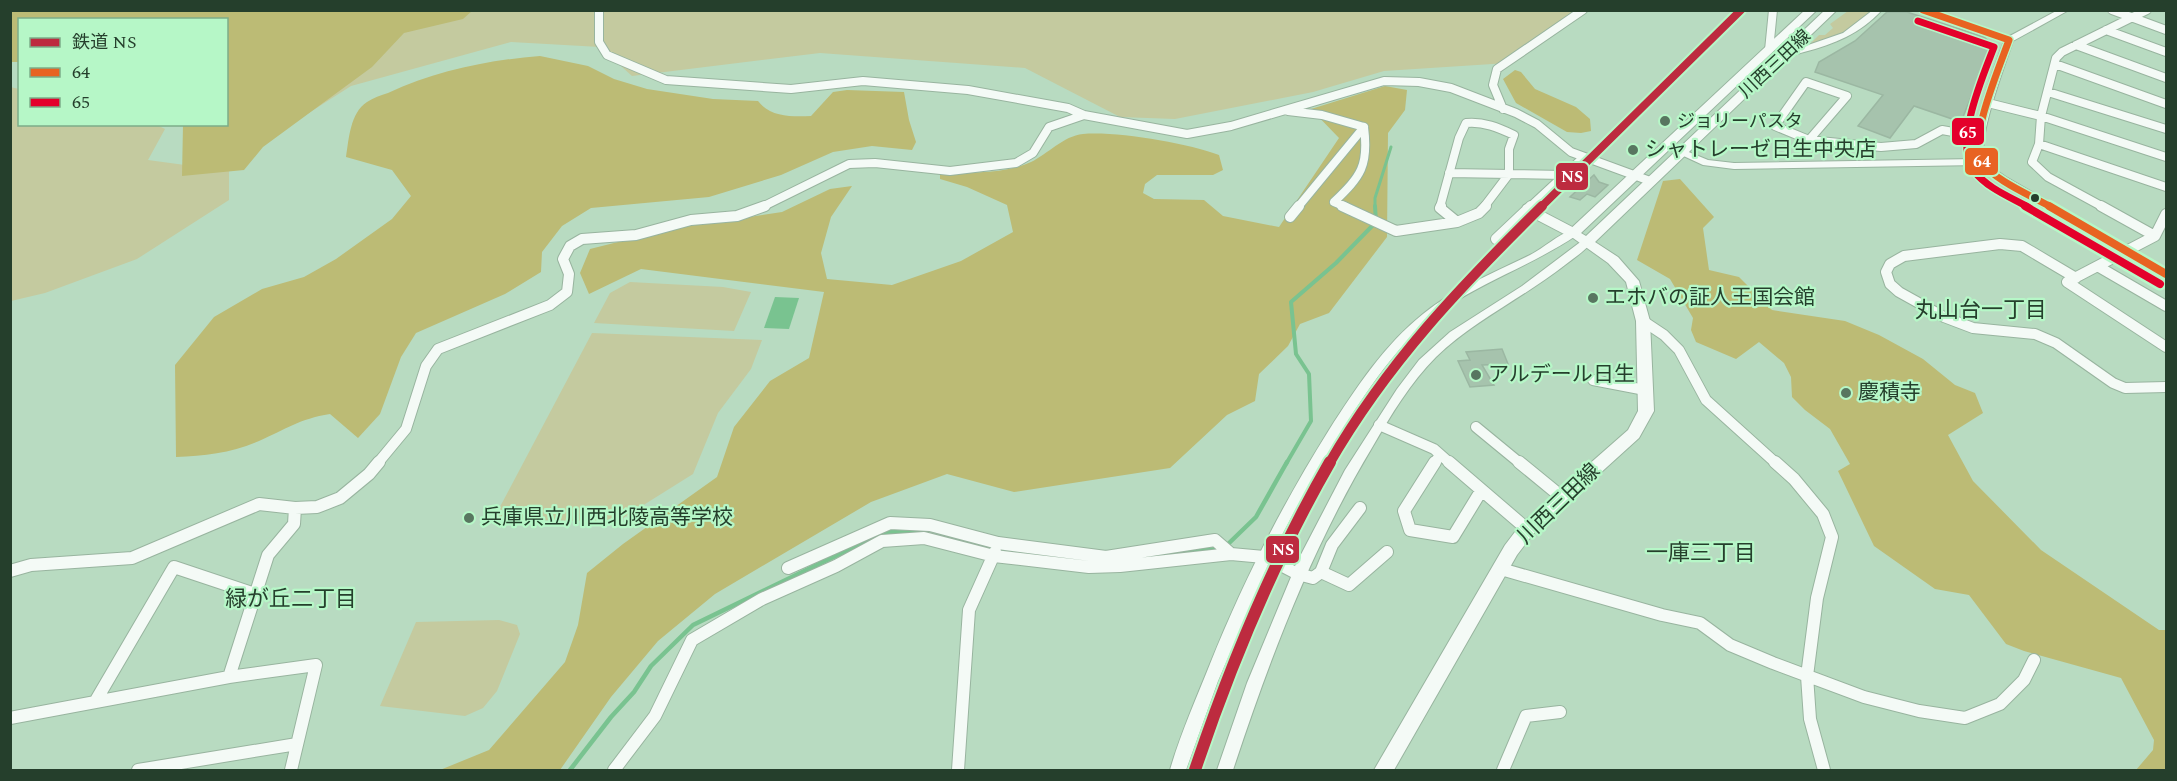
<svg xmlns="http://www.w3.org/2000/svg" width="2177" height="781" viewBox="0 0 2177 781" font-family="Spectral,'Noto Sans JP',serif">
<rect width="100%" height="100%" fill="#b8dbc1"/>
<path fill="#c4ca9f" d="M421,11H1583L1508,63L1384,71L1313,92L1175,119L1120,117L1025,68L820,53L632,76L600,47L511,42L351,86L293,123Z
M1848,11H1873L1843,33L1808,46L1819,35H1825L1833,28L1830,24Z
M10,87L19,89L20,124L157,125L165,129L148,160L229,171V200L137,259L45,293L11,301Z
M630,282L723,287L751,292L734,331L594,323L610,293Z
M592,333L762,340L751,369L718,413L693,474L618,521L493,520Z
M499,620L517,625L520,634L497,691L483,708L465,716L380,706L416,622Z"/>
<path fill="#bcbb75" d="M11,10H472V11L463,19L404,33L372,67L263,147L244,170L182,176L183,125L226,124V20H20L19,62H11Z
M540,56L588,66L614,79L647,89L713,99L758,101C770,117 792,117 811,116L833,92L847,90L904,92L909,120L916,142L912,150L872,146L833,152L781,175L709,197L591,208L562,226L542,252L541,272L505,294L416,333L401,357L380,414L358,438L330,414C299,419 286,429 259,441C232,453 205,456 176,457L175,365L214,317L262,289L304,277L336,259L392,219L411,196L392,170L346,157C349,139 350,113 367,102C373,98 381,95 388,93C436,71 488,60 540,56Z
M1515,70L1521,72L1535,89L1576,107L1590,119L1591,131L1581,133L1567,132L1516,103L1503,79Z
M1385,86L1407,90L1405,110L1388,133L1387,237L1329,313L1300,324L1288,346L1259,374L1255,401L1227,415L1170,468L1014,492L947,474L871,502L715,594L658,641L611,697L560,770H440L489,750L565,662L578,625L587,573L623,544L717,477L734,427L770,381L809,358L824,292L641,269L589,294L580,273L590,249L670,229L782,212L830,189L852,186L831,217L821,253L827,279L892,285L961,261L1013,232L1007,205L967,187L940,179V173C970,172 1003,175 1031,162C1048,154 1063,136 1083,134C1116,131 1187,143 1219,155L1223,170L1213,175H1157L1145,184L1143,193L1154,199L1204,200L1223,216L1279,227L1339,138L1311,109Z
M1680,179L1714,217L1703,228L1709,270L1739,277L1772,310L1845,321L1879,335L1923,359L1955,385L1975,393L1983,413L1948,435L1973,481L2041,550L2159,630H2166V770H2136L2153,750L2154,740L2121,678L2024,651L2006,644L1969,595L1935,589L1874,546L1838,471L1850,464L1830,429L1805,410L1792,397L1791,377L1784,363L1759,342L1736,359L1696,342L1691,330L1693,318L1670,279L1637,260L1663,181Z"/>
<path fill="#79c390" d="M775,297L799,298L789,329L764,328Z"/>
<g fill="none" stroke-linecap="round" stroke-linejoin="round">
<path stroke="#79c390" stroke-width="3" d="M1375,207V198L1391,147"/>
<path stroke="#79c390" stroke-width="4" d="M1286,464L1311,421L1309,374L1296,354L1291,302L1336,263L1376,222L1375,206"/>
<path stroke="#79c390" stroke-width="4.5" d="M974,545L996,548
M1226,546L1256,517L1287,462
M1176,552L1220,549
M570,770L611,717L634,692L651,666L693,625L885,532L926,533"/>
</g>
<path fill="#a6c3ad" stroke="#9bb7a2" stroke-width="1.5" d="M1887,12H1907L1984,37L1990,43L1984,64L1961,122L1914,106L1890,138L1858,126L1883,95L1815,72L1819,62L1855,41Z
M1594,175L1599,182L1608,185L1595,197L1587,194L1580,200L1570,197Z
M1502,349L1508,364L1482,365L1494,385L1470,387L1458,361L1470,360L1466,352Z"/>
<g fill="none" stroke-linecap="round" stroke-linejoin="round">
<defs>
<path id="minor-far2" d="M599,10V42L607,55L666,80L791,89L863,81L968,90L1068,108L1084,115L1187,134L1231,126L1384,81L1419,82L1451,88L1516,113L1537,124L1571,152L1650,181
M2112,10L2166,30
M2106,30L2166,52
M2076,45L2166,78
M2055,64L2166,104
M1806,82L1847,96L1809,140L1775,126Z
M2048,92L2166,129
M1988,103L2041,116L2166,157
M1503,109L1493,85L1497,69L1583,10
M1288,111L1322,115L1364,127
M1809,140L1881,147L1916,144L1942,130L1981,137
M2039,144L2166,187
M1449,173L1564,175
M762,207L849,164L875,163L950,171L1016,163L1033,153L1049,127L1084,115
M1298,207L1364,127
M1346,207L1334,202C1361,176 1369,166 1364,127
M1440,207L1459,138L1466,123C1483,121 1499,128 1514,135L1509,149V174L1484,207
M1530,207L1584,157
M2103,207L2048,177L2032,162L2039,144L2041,116L2056,58L2062,52L2147,10"/>
<path id="minor-far1" d="M1342,206L1396,231L1457,222
M1441,206L1440,208L1457,222L1479,213L1486,206
M2101,206L2155,236
M1527,209L1573,233
M2166,214L2155,236L2067,282L2166,347
M1290,217L1299,206
M1496,239L1531,206
M2099,267L2166,306
M2076,278L2022,246L2000,244L1904,256L1890,264L1886,272L1890,284L1899,292L1944,317L1973,328L2035,334L2056,343L2113,383L2125,388L2166,387
M1643,321L1664,335L1679,350L1706,400L1777,464
M1593,380L1645,390
M1379,425L1434,449L1451,464
M1476,427L1521,464
M377,464L406,429L426,366L438,349L550,305L567,292L569,274L563,259L570,246L582,239L636,235L691,220L737,216L765,206
M1434,464L1440,455"/>
<path id="minor" d="M1435,462L1404,511L1410,530L1453,537L1481,491
M1449,462L1527,529
M1519,462L1563,498
M1775,462L1794,479L1823,514L1832,537L1817,598L1807,676L1810,719L1824,770
M788,568L890,523L930,525L998,543L1106,557L1215,540L1231,554
M1501,569L1662,615L1700,623L1730,645L1773,663L1864,697L1919,711L1965,718L2000,704L2024,680L2034,660
M10,571L31,565L132,558L259,504L295,508L317,507L340,498L369,474L379,462
M1321,572L1349,585L1387,552
M1298,574L1313,578L1321,572L1332,545L1360,508
M229,677L268,555L294,524L295,508
M95,702L174,567L255,594
M10,718L229,677L316,665L291,770
M138,770L297,744
M614,770L655,716L692,640L762,599L836,566L882,541L924,538L994,556L1089,567L1120,566L1231,554L1264,557
M958,770L969,610L995,552
M1503,770L1526,716L1560,712"/>
<path id="tertiary" d="M1769,10H1777L1773,50L1769,53L1765,50Z
M1873,10H1882C1860,34 1834,44 1804,52C1796,54 1788,58 1782,54L1843,33Z
M1918,10H1932L2008,37L2058,10H2069L2013,41C2006,62 1976,141 1985,158C1989,166 1998,172 2006,177L2166,270V277L1998,181L1980,165L1734,169L1703,165L1662,146L1667,143L1708,160L1734,163L1976,159C1967,136 1995,66 2004,41Z
M1573,230L1577,231L1578,233L1577,235C1536,263 1489,279 1448,306C1399,339 1365,393 1335,442C1312,479 1291,516 1272,555L1295,566L1345,470L1397,389L1419,360L1450,332L1522,286L1583,240H1591L1592,242C1585,251 1574,258 1565,265C1523,298 1473,321 1436,357C1410,383 1391,415 1373,446C1311,549 1270,658 1233,770H1217L1247,683L1291,577L1268,565L1218,681L1186,770H1170C1180,735 1196,699 1210,664C1243,582 1282,505 1329,430C1356,388 1384,345 1423,314C1455,288 1494,273 1530,255C1544,248 1558,234 1573,230Z"/>
<path id="primary" d="M1805,10H1817L1581,233L1586,236L1825,10H1837L1595,242L1618,257L1639,281L1650,321L1654,411L1639,438L1533,534L1517,555L1394,770H1374L1505,545L1521,524L1628,430L1638,411L1636,321L1626,282L1608,263L1566,233Z"/>
</defs>
<use href="#minor-far2" stroke="#98b49f" stroke-width="10"/>
<use href="#minor-far1" stroke="#98b49f" stroke-width="12"/>
<use href="#minor" stroke="#98b49f" stroke-width="14"/>
<use href="#tertiary" stroke="#98b49f" stroke-width="2"/>
<use href="#primary" stroke="#98b49f" stroke-width="2"/>
<use href="#minor-far2" stroke="#f4faf6" stroke-width="8"/>
<use href="#minor-far1" stroke="#f4faf6" stroke-width="10"/>
<use href="#minor" stroke="#f4faf6" stroke-width="12"/>
<use href="#tertiary" fill="#f4faf6" fill-rule="evenodd"/>
<use href="#primary" fill="#f4faf6" fill-rule="evenodd"/>
<defs>
<path id="bus-1-far1" d="M1923,10L2009,40
M2009,40C2001,63 1968,140 1981,161C1993,180 2032,196 2051,207"/>
<path id="bus-1" d="M2049,206L2166,274"/>
<path id="bus-2-far1" d="M1918,21L1994,47C1983,76 1953,144 1974,171C1987,188 2010,197 2028,207"/>
<path id="bus-2" d="M2025,206L2160,284"/>
</defs>
<use href="#bus-1-far1" stroke="#b6f7c7" stroke-width="10"/>
<use href="#bus-1" stroke="#b6f7c7" stroke-width="13"/>
<use href="#bus-2-far1" stroke="#b6f7c7" stroke-width="10"/>
<use href="#bus-2" stroke="#b6f7c7" stroke-width="13"/>
<use href="#bus-1-far1" stroke="#e86322" stroke-width="7"/>
<use href="#bus-1" stroke="#e86322" stroke-width="8"/>
<use href="#bus-2-far1" stroke="#e4002b" stroke-width="7"/>
<use href="#bus-2" stroke="#e4002b" stroke-width="8"/>
<defs>
<path id="rail-1-far2" d="M1541,207L1741,10"/>
<path id="rail-1-far1" d="M1329,464C1387,363 1461,286 1542,206"/>
<path id="rail-1" d="M1195,770C1231,663 1273,561 1330,462"/>
</defs>
<use href="#rail-1-far2" stroke="#b6f7c7" stroke-width="12"/>
<use href="#rail-1-far1" stroke="#b6f7c7" stroke-width="14"/>
<use href="#rail-1" stroke="#b6f7c7" stroke-width="16"/>
<use href="#rail-1-far2" stroke="#bd2b3f" stroke-width="8"/>
<use href="#rail-1-far1" stroke="#bd2b3f" stroke-width="10"/>
<use href="#rail-1" stroke="#bd2b3f" stroke-width="12"/>
</g>
<g fill="#587660" stroke="#b6f7c7" stroke-width="2">
<circle cx="1665" cy="121" r="6"/>
<circle cx="1633" cy="150" r="6"/>
<circle cx="1593" cy="298" r="6"/>
<circle cx="1476" cy="375" r="6"/>
<circle cx="1846" cy="393" r="6"/>
<circle cx="469" cy="518" r="6"/>
</g>
<circle fill="#253f2c" stroke="#b6f7c7" stroke-width="2" cx="2035" cy="198" r="5"/>
<g text-anchor="middle" dominant-baseline="central" stroke-width="4.5" stroke-linejoin="round" paint-order="stroke">
<g font-size="18" fill="#253f2c" stroke="#b6f7c7">
<text transform="translate(1775 64) rotate(-43)">川西三田線</text>
</g>
<g font-size="18" fill="#253f2c" stroke="#b6f7c7" text-anchor="start">
<text x="1677" y="121">ジョリーパスタ</text>
</g>
<g font-size="21" fill="#253f2c" stroke="#b6f7c7" text-anchor="start">
<text x="1645" y="150">シャトレーゼ日生中央店</text>
<text x="1605" y="298">エホバの証人王国会館</text>
<text x="1488" y="375">アルデール日生</text>
<text x="1858" y="393">慶積寺</text>
<text x="481" y="518">兵庫県立川西北陵高等学校</text>
</g>
<g font-size="21" fill="#253f2c" stroke="#b6f7c7">
<text transform="translate(1559 504) rotate(-44)">川西三田線</text>
</g>
<g font-size="22" fill="#253f2c" stroke="#b6f7c7">
<text x="1981" y="310">丸山台一丁目</text>
<text x="1701" y="553">一庫三丁目</text>
<text x="291" y="599">緑が丘二丁目</text>
</g>
</g>
<g stroke="#b6f7c7" stroke-width="2">
<rect x="1951" y="117" width="34" height="29" rx="6" fill="#e4002b"/>
<rect x="1964" y="147" width="35" height="29" rx="6" fill="#e86322"/>
<rect x="1555" y="162" width="34" height="29" rx="6" fill="#bd2b3f"/>
<rect x="1265" y="535" width="35" height="29" rx="6" fill="#bd2b3f"/>
</g>
<g font-size="16" text-anchor="middle" font-weight="bold" fill="#fff">
<text x="1968" y="138">65</text>
<text x="1982" y="167">64</text>
<text x="1572" y="182">NS</text>
<text x="1283" y="555">NS</text>
</g>
<rect width="2177" height="781" fill="none" stroke="#253f2c" stroke-width="24"/>
<rect x="18" y="18" width="210" height="108" fill="#b6f7c7" stroke="#7cad89" stroke-width="1.5"/>
<rect x="30" y="38" width="30" height="9" fill="#bd2b3f" stroke="#7cad89" stroke-width="1.5"/>
<text x="72" y="48" font-size="18" fill="#253f2c">鉄道 NS</text>
<rect x="30" y="68" width="30" height="9" fill="#e86322" stroke="#7cad89" stroke-width="1.5"/>
<text x="72" y="78" font-size="18" fill="#253f2c">64</text>
<rect x="30" y="98" width="30" height="9" fill="#e4002b" stroke="#7cad89" stroke-width="1.5"/>
<text x="72" y="108" font-size="18" fill="#253f2c">65</text>
</svg>
